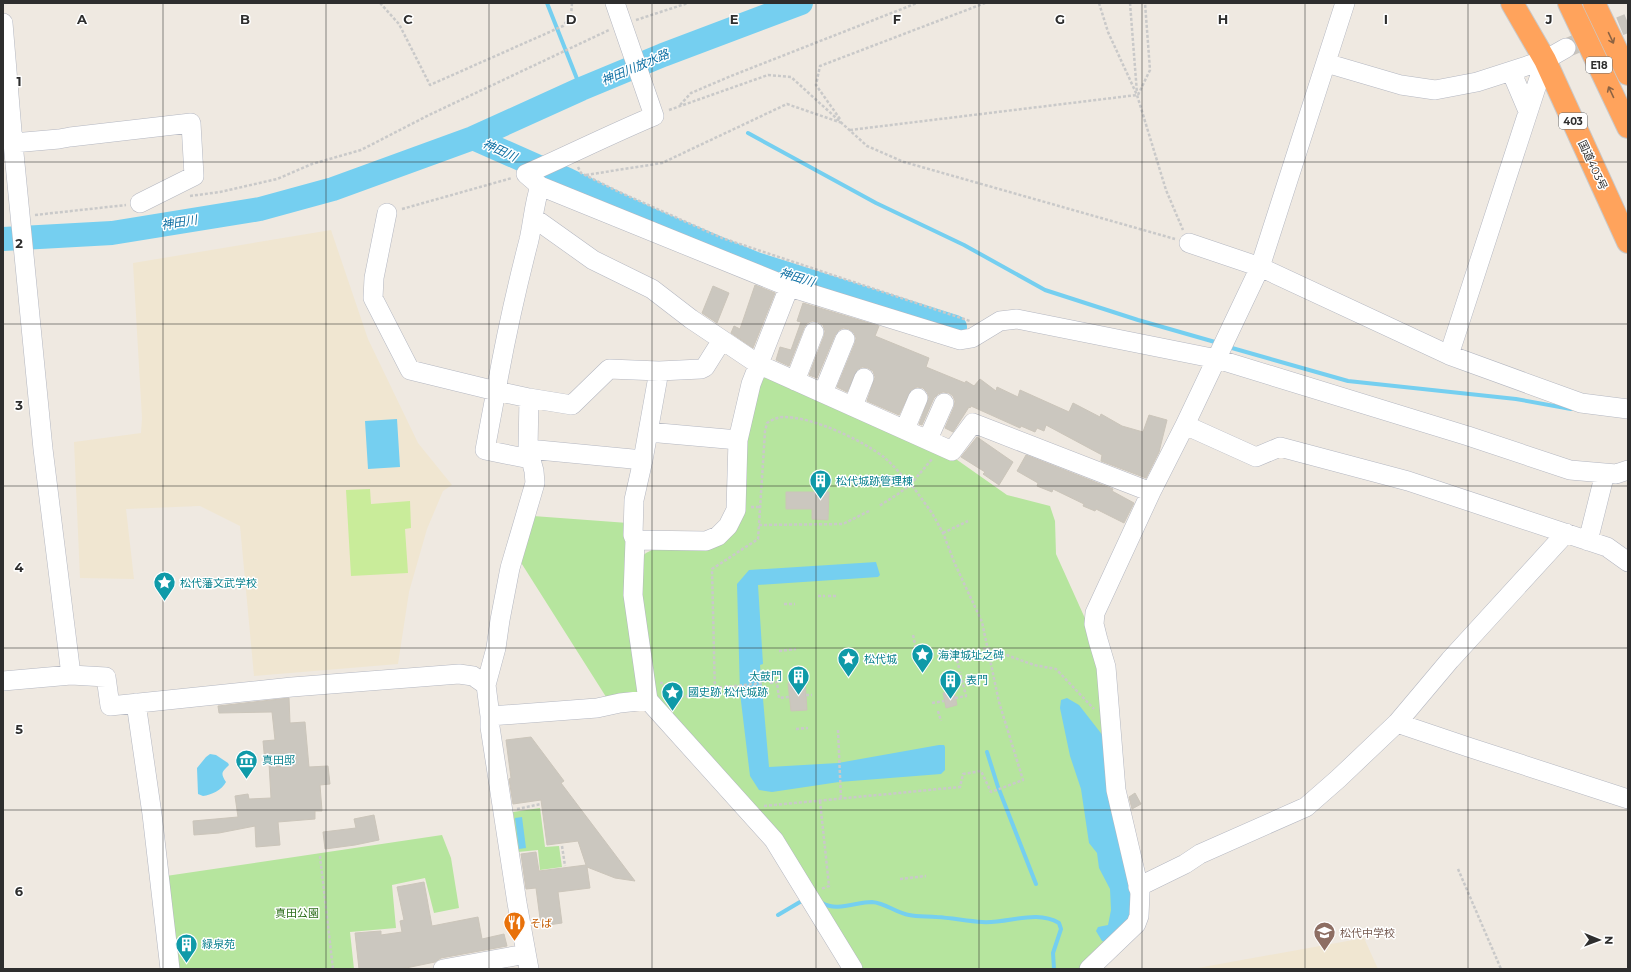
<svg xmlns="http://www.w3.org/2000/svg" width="1631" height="972" viewBox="0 0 1631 972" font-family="Montserrat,'Noto Sans JP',sans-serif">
<rect width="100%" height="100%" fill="#efe9e1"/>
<path fill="#f0e6d1" d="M331,230L368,339L418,443L452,485L443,491L427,529L409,592L398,664L254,676L240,526L200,506L126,509L134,579L80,578L74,442L141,433L142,418L133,263Z
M1364,938L1378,969H1192Z"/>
<path fill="#b6e59e" d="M759,370L953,457L1007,495L1050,506L1055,521L1056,554L1088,625L1101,670L1135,910L1082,969H857L832,930L652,698L638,560L646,553L658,547L726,537L743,433Z
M533,516L628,523L641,696L608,700L520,561Z
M540,808L545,847L559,846L562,867L540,870L538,850L518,852L513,812Z
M442,835L451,858L459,908L434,913L425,878L392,885L396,928L350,932L354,969H179L166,876Z"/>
<path fill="#c9ec9a" d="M370,489L371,504L410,501L411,528L405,529L408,573L351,576L346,490Z"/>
<path fill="#75cff0" d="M397,419L400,467L368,469L365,421Z
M876,562L880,575L878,577L758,585L763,664L760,665L769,767L838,763L939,745H944L945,747V770L941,774L839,782L772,792L759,790L750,776L740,693L737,584L749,570Z
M1067,698L1079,705L1107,741L1135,890L1134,917L1107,942L1102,941L1096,931L1098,927L1108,925L1111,910L1110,889L1099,868L1097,853L1089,843L1081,789L1070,756L1060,708L1061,700Z
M210,754L216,755L228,763L229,765C222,772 220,773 226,782C222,790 211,795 203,796L198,794L197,768L206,757Z
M522,817L526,848L519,849L515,818Z"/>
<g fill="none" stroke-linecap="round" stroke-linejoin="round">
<path stroke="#75cff0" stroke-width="4" d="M547,3L581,89
M663,55L672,61
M748,133L876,203L964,245L1045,290L1138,320L1215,342
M1232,348L1348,381L1516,399L1571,409
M987,752L998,787L1036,884
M822,903C837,912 856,902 872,902C886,903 896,913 909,915C918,917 928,916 937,917C952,918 967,921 982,922C1008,924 1036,909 1059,923L1061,929L1053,953L1054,969
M778,915L805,899"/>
<path stroke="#75cff0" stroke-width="24" d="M473,138L568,180L649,219L756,264L955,327
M3,239L112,233L260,209L333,189L473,138L581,89L663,55L801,3"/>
</g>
<path fill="#cbc7bf" stroke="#cbc5ba" d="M755,285L775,293L753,348L731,333L734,326L740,329Z
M713,286L729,293L717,323L702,313Z
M803,303L879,326L875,336L929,358L926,367L965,383L966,381L974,386L980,379L996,391L997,387L1018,397L1020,390L1069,412L1073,403L1100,417L1101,414L1122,426L1143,432L1149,415L1167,420L1159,452L1146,478L1101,461L1102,455L1046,425L1044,431L1037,428L1035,432L1021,426L1020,428L971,406L970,408L969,407L953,432L945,428L954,407L955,401L953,396L949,393L943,392L938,394L934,398L922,425L919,424L929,397L927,392L923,388L917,387L911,390L899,415L867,401L875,377L873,371L868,368L862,367L857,370L847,392L837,387L855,343L856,338L854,333L849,329L843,328L839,330L835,335L817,378L809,375L824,336L825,331L823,325L818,322L812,321L807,323L804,328L789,366L776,360L780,347L791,350L801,322L797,321Z
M977,437L1013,462L999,485L983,474L985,472L961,457Z
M1026,455L1113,489L1112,491L1134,503L1124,523L1096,509L1095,511L1083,506L1084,504L1053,489L1052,492L1037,486L1038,483L1017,471Z
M786,492H829L828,520L812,519V509H786Z
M805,681L807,710L791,711L788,683Z
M954,691L957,705L946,708L943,693Z
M289,698L290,723L305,722L309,767L328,766L330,784L320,785L322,811H315V819L278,822L280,845L256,847L255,826L219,833L194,835L193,821L238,817L235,796L248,794L249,799L271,798L269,763H265L263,741L275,740L272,712L219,713L218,706Z
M531,737L564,781L561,783L635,881L615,878L587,867L590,888L558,892L562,923L541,926L536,888L526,889L521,854L536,852L539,871L586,865L578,841L547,845L541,800L513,804L509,779L511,778L506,740Z
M1135,793L1141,804L1132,809L1129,797Z
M374,815L379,840L355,845L325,849L323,832L356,828L354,819Z
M424,882L432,926L478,917L482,939L504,934L507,946L441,958L435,962L401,969H359L355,933L381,931V935L402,932L400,921L404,920L397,887Z"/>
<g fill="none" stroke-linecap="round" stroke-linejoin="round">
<path stroke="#c8c4bd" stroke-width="19" stroke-dasharray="19 10" stroke-linecap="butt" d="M1566,48L1628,23"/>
<defs>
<path id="minor" d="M3,23L13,143L43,449L71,675
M1326,63L1401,85L1435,90L1477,82L1545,60L1566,48
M1511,71L1528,111
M13,143L59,139L70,137L191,123L194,176L140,203
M540,186L789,287L960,340L972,338L1000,321L1017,319L1217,359L1468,436L1570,470L1616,474L1628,470
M387,213L374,278L373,298L410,370L496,391L485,450L530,459
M534,218L593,260L652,289L691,319L758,364L952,451L973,423L1151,492
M1189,243L1260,267L1449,355L1581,403L1628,409
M789,287L751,384L738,440L736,510L728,526L718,536L706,541L635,540L633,595L648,700L774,840L853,969
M1449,355L1545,60
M659,371L701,369L705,367L722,340
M795,381L814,332
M823,393L845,339
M529,398L572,405L609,369L659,371L648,432
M853,406L864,378
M1185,425L1260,267L1345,3
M905,429L918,398
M928,439L944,403
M528,449L643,460L648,432L738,440
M635,540L633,535L634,500L643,460
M1588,541L1605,473
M3,681L71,675L106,677L110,706L292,687L459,674L473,676L486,685
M136,703L152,814L170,969
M490,716L597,708L620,703L648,700
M1397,723L1468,747L1628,799
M1138,887L1185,864L1200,854L1306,807L1338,779L1397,723L1450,660L1566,533
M443,969L526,954
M529,969L517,903L490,727V716L486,685L496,648L500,620L510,568L535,483L534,471L528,449L529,398L496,391C505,340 516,290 529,240C533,222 534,204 540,186L526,174C569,155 611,134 654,116L615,3
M1089,969L1136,924L1139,916L1140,893L1116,790L1106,667L1098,640L1094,624L1095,613L1151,492L1185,425L1256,457L1280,447L1408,481L1607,547L1628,562"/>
<path id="highway" d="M1512,3L1545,60L1628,242
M1569,3L1628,127
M1594,3L1628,74"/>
</defs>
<use href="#minor" stroke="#b4b7c1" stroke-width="20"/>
<use href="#highway" stroke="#c9c9c9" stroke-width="24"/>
<path stroke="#c9c9c9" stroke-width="2.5" stroke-dasharray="3 2" stroke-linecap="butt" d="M380,3L399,24L430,85L563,26L571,16L572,3
M1099,3L1108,32L1137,95L1166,190L1183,230
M1130,3L1137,93
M636,20L688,3
M1138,95L1150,70L1145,3
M680,105L691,93L731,76L917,3
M669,110L768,75L791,77L867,146L904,162L1175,239
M840,119L816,85L820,66L985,3
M850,130L1137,95
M578,167L581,173L617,191L722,238L970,321
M586,175L662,163L787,104L842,123
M190,196L220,192L277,179L312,164L361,150L429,115L609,30
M402,209L512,178
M35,215L126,205
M751,507H760
M869,511L843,524L759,525L765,431L767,423C772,420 777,417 784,417C813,417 862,440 885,458C894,466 902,476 911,484L932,459
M943,533L968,521
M818,596H825
M828,596H836
M784,604H795
M913,635L916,649
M779,651L796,649
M959,668L956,656L987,648L1034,665L1056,669L1094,709
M967,676H970
M660,683H663L669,697L715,695L712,569L758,539L759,525
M770,683L777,682L779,698L789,697
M714,688L764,683
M806,695H812
M955,698L966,696L960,672
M932,703L944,701
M938,711L941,721
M796,729L808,728
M838,730L841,799
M820,801L829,886L821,889
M764,806L960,787L963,774L981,771L991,792L1023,780L999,702L982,622L955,564L943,533L932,513L911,484L898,494L879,506
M517,809L541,804
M562,846L565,866
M320,856L333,969
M1458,869L1501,969
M900,879L926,876"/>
<use href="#minor" stroke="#fff" stroke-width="19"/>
<use href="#highway" stroke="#ffa35c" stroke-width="22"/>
</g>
<defs><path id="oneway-shaft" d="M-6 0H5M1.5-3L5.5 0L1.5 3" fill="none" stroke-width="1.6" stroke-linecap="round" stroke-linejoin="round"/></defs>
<g stroke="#8c6343">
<use href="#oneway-shaft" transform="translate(1611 38) rotate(65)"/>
<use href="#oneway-shaft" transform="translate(1611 92) rotate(-115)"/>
</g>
<path fill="none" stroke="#2e2e2e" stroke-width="1" stroke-opacity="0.55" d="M163,3V969M326,3V969M489,3V969M652,3V969M816,3V969M979,3V969M1142,3V969M1305,3V969M1468,3V969M3,162H1628M3,324H1628M3,486H1628M3,648H1628M3,810H1628"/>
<defs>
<symbol id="building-pin" viewBox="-11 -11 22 30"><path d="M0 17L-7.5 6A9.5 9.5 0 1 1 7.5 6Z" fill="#0f9aa8" stroke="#fff"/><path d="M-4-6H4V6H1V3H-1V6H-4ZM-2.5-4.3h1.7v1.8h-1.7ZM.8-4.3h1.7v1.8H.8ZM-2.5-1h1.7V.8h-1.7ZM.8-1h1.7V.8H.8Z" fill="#fff"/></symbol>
<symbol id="sight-pin" viewBox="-11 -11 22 30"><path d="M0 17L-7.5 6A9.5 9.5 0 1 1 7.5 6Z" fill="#0f9aa8" stroke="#fff"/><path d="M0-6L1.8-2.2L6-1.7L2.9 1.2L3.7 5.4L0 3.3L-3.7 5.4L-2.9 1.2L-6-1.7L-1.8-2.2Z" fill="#fff"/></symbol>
<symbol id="museum-pin" viewBox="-11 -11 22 30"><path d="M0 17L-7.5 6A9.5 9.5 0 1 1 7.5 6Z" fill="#0f9aa8" stroke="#fff"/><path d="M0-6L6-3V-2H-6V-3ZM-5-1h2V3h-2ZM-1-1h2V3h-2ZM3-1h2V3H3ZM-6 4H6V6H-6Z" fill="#fff"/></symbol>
<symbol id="restaurant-pin" viewBox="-11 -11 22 30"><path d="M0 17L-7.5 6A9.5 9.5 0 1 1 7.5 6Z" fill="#e8710a" stroke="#fff"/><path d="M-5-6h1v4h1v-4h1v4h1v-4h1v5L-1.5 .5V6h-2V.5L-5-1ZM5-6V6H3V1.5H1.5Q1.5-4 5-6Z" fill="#fff"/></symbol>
<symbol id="school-pin" viewBox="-11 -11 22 30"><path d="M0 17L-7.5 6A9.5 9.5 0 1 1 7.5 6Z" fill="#8d6e63" stroke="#fff"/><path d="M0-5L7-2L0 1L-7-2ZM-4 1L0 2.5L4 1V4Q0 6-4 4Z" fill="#fff"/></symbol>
</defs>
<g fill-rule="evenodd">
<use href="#building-pin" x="808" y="468" width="25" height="34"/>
<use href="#sight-pin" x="152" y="570" width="25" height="34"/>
<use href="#sight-pin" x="910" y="642" width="25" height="34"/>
<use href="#sight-pin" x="836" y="646" width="25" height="34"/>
<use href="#building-pin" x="786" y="664" width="25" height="34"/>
<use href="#building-pin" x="938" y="668" width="25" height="34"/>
<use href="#sight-pin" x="660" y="680" width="25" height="34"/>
<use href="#museum-pin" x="234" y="748" width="25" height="34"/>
<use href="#restaurant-pin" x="502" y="910" width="25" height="34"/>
<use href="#school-pin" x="1312" y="920" width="25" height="34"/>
<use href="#building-pin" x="174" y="932" width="25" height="34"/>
</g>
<g text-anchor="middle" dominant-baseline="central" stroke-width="3" stroke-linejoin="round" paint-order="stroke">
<g fill="#fff" stroke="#6d6d6d" stroke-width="1">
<rect x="1586" y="57" width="26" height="16" rx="3"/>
<rect x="1559" y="113" width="28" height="16" rx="3"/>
</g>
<g font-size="10" font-weight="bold" fill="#2e2e2e">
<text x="1599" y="65">E18</text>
<text x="1573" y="121">403</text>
</g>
<g font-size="11" fill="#2e2e2e" stroke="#fff">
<text transform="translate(1593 165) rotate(65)">国道403号</text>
</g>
<g font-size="11" fill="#0d838f" stroke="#fff" text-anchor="start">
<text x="836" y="481">松代城跡管理棟</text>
<text x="180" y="583">松代藩文武学校</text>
<text x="938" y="655">海津城址之碑</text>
<text x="864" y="659">松代城</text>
<text x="782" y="676" text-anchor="end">太鼓門</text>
<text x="966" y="680">表門</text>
<text x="688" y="692">國史跡 松代城跡</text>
<text x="262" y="760">真田邸</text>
<text x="202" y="944">緑泉苑</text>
</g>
<g font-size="11" fill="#2c6e1b" stroke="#fff">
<text x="297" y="913">真田公園</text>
</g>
<g font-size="11" fill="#c56008" stroke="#fff" text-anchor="start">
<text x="530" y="923">そば</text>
</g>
<g font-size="11" fill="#785e54" stroke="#fff" text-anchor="start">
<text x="1340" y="933">松代中学校</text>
</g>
<g font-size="12" font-style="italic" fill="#0d6fa3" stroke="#fff">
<text transform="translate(635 67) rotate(-23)">神田川放水路</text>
<text transform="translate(500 150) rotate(25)">神田川</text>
<text transform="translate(179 222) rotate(-9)">神田川</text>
<text transform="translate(797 277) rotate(17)">神田川</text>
</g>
</g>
<g font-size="13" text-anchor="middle" font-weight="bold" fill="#2e2e2e" stroke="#fff" stroke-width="3" stroke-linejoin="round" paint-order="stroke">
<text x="82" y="24">A</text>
<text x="245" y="24">B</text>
<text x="408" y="24">C</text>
<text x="571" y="24">D</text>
<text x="734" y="24">E</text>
<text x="897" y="24">F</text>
<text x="1060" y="24">G</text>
<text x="1223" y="24">H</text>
<text x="1386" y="24">I</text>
<text x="1549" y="24">J</text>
<text x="19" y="86">1</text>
<text x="19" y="248">2</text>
<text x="19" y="410">3</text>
<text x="19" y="572">4</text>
<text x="19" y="734">5</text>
<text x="19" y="896">6</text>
</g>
<rect width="1631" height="972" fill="none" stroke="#2e2e2e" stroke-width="8"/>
<g transform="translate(1599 940) rotate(91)" stroke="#ffffff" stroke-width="3" paint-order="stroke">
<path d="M0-3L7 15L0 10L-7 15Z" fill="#2e2e2e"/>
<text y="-6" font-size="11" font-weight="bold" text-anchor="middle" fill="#2e2e2e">N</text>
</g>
</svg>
